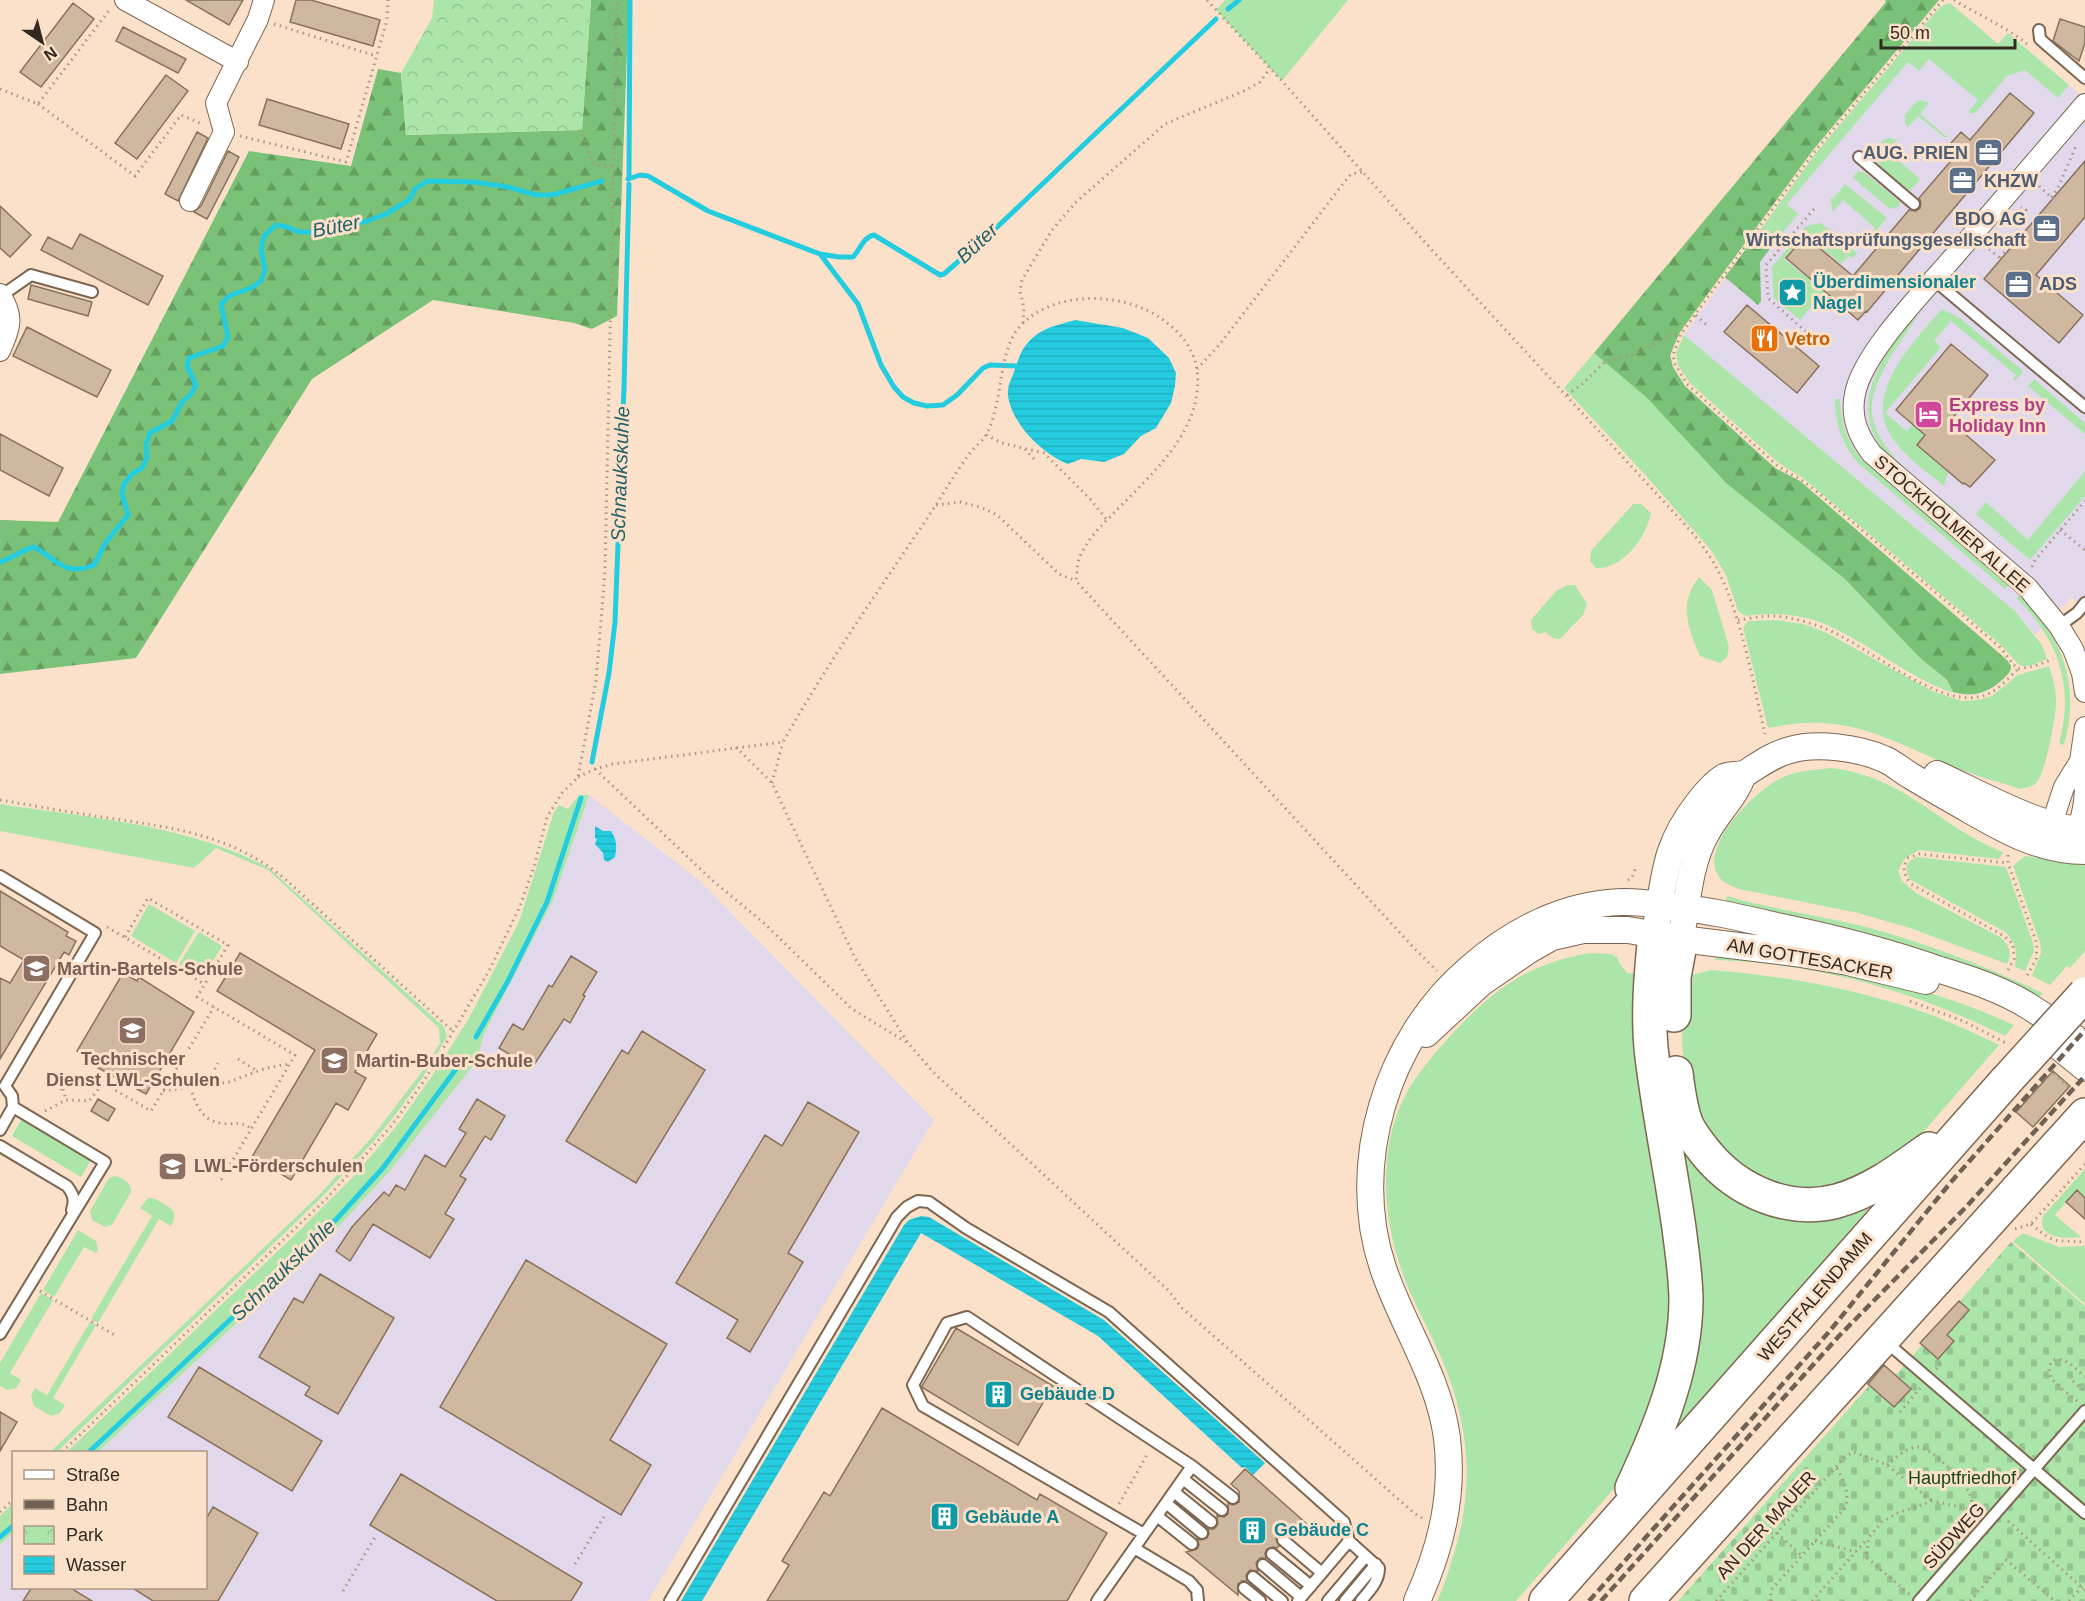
<svg xmlns="http://www.w3.org/2000/svg" width="2085" height="1601" viewBox="0 0 2085 1601" font-family="Arial,sans-serif">
<defs>
<pattern id="forest-firs" width="22" height="20" patternUnits="userSpaceOnUse" patternTransform="scale(1.5)"><rect width="22" height="20" fill="#7ac277"/><path d="M5 1l3.5 6h-7zM16 11l3.5 6h-7z" fill="#659e61"/></pattern>
<pattern id="cemetery-stones" width="16" height="16" patternUnits="userSpaceOnUse" patternTransform="scale(1.5)"><rect width="16" height="16" fill="#ace5a9"/><path d="M2 7V4a2 2 0 0 1 4 0v3zM10 15v-3a2 2 0 0 1 4 0v3z" fill="#94c491"/></pattern>
<pattern id="park-crowns" width="20" height="18" patternUnits="userSpaceOnUse" patternTransform="scale(1.5)"><rect width="20" height="18" fill="#ace5a9"/><path d="M2 6a3 3 0 1 1 6 0M12 15a3 3 0 1 1 6 0" fill="none" stroke="#94c491"/></pattern>
<pattern id="water-rules" width="6" height="5" patternUnits="userSpaceOnUse" patternTransform="scale(1.5)"><rect width="6" height="5" fill="#24cce0"/><path d="M0 2.5h6" fill="none" stroke="#21afc0"/></pattern>
</defs>
<rect width="100%" height="100%" fill="#fbe1c9"/>
<path fill="#e2d8ec" d="M1950,3L1998,44L2008,33L2085,99V613L2072,597L2035,635L2015,611L1684,335L1816,153L1940,7Z
M589,795L700,881L934,1120L648,1601H0V1545L13,1532L14,1588H206V1452H98L326,1240L388,1173L476,1062L484,1034L554,898Z"/>
<path fill="#ace5a9" d="M1225,0H1348L1282,81L1216,10Z
M1950,3L1998,44L2008,33L2069,85L2058,98L2025,70L2007,76L1976,112L1972,114L1968,112L1978,100L1929,59L1919,71L1908,62L1787,204L1798,214L1775,242L1761,229L1816,153L1940,7Z
M1921,100L1929,103L1920,114L1947,137L1945,138L1918,116L1908,127L1905,124V115L1915,103Z
M1889,138L1897,140L1887,151L1920,179L1910,191C1898,182 1867,163 1878,147C1881,142 1884,139 1889,138Z
M1856,172H1864L1901,203L1898,207L1890,209L1853,178Z
M1845,184L1887,218L1867,241L1865,240L1875,228L1843,200L1833,212L1830,197L1833,199Z
M1821,223L1857,253L1853,258L1849,256L1841,264L1805,234L1784,259L1837,302L1835,304L1823,293L1800,320L1774,298L1772,267L1806,226Z
M1944,310L1961,319L2023,371L2015,381L2013,379L2016,375L1951,321L1934,341L1941,347L1885,413L1907,431L1915,422L1927,432L1917,445L1948,472L1944,486C1928,473 1909,460 1896,443C1859,398 1910,346 1940,311Z
M1918,314C1909,332 1895,347 1886,365C1880,377 1873,391 1872,404C1868,449 1927,486 1958,512L1952,514C1937,500 1922,487 1907,474C1900,467 1890,460 1884,452C1846,403 1884,352 1918,314Z
M1684,335L2015,611L2042,645L2047,659C2038,662 2027,670 2018,664L2001,645L1803,478L1780,464L1690,383L1678,365L1676,353Z
M1594,353L1647,398L1726,483L1845,579L1919,657L1947,680L1953,693C1904,676 1864,638 1814,620C1792,613 1769,613 1746,616L1738,611L1726,575L1711,550L1648,478L1564,388Z
M2034,379L2085,423V434L2028,386Z
M1835,399H1840C1840,423 1847,440 1861,459L2008,585L2005,589L1858,463C1842,444 1835,424 1835,399Z
M2085,471V496L2030,560L1976,514L1986,502L2028,540Z
M1633,504H1641L1651,513C1646,538 1623,569 1596,568L1590,561L1591,551Z
M1699,577L1712,590L1729,647L1727,657L1720,663L1700,656C1688,628 1678,604 1699,577Z
M1567,585H1575L1587,604L1583,615L1560,639L1553,638L1545,632L1539,634L1532,629L1531,620L1556,591Z
M2019,595C2063,636 2081,686 2064,745L2059,743C2075,687 2058,639 2017,599Z
M1776,620L1803,624L1825,632L1932,691L1962,701L1978,700L1992,696L2018,675L2049,666C2052,676 2056,687 2056,698C2057,714 2046,770 2037,782C2033,787 2027,788 2020,789C2000,782 1979,777 1959,769C1913,751 1869,724 1819,723C1801,722 1785,725 1768,728L1743,628L1748,621Z
M1831,768C1905,776 1939,827 2003,852L1999,859L1919,850L1905,858L1898,871L1902,881L1916,893L2000,937C2009,945 2013,952 2007,964L1910,928L1858,913L1739,889C1732,886 1724,884 1719,877C1698,847 1753,794 1777,780C1793,771 1813,770 1831,768Z
M579,795H589L554,898L484,1034L476,1062L388,1173L326,1240L98,1452H67L303,1227L354,1176L399,1123L432,1076L468,1020L519,922L554,812L559,805L568,809Z
M0,804C91,818 187,824 269,868L444,1027L447,1037L423,1077L398,1111L375,1140L321,1198L57,1452H50L319,1195L372,1137L421,1073L440,1043L439,1028L268,870L216,848L194,868L0,831Z
M2025,856L2068,862L2085,861V951L2070,968L2067,966L2050,985L2032,976L2041,953L2040,943L2013,866Z
M1916,857L2006,867L2033,943L2034,951L2025,971L2015,967C2017,951 2017,944 2005,932L1911,880C1904,871 1905,862 1916,857Z
M1727,896C1771,909 1818,915 1862,926C1925,942 1984,966 2043,993L2033,1003L1923,958L1873,935L1730,904L1726,902Z
M149,904L195,931L176,963L131,936Z
M199,932L222,946L202,979L179,964Z
M1590,953L1611,954L1617,957L1620,964L1627,973L1642,975L1677,1262L1675,1355L1618,1484L1516,1601H1437C1443,1589 1447,1576 1451,1563C1471,1504 1472,1449 1453,1389C1442,1353 1422,1320 1407,1285C1384,1228 1376,1157 1403,1100C1415,1075 1434,1054 1452,1034C1493,990 1529,963 1590,953Z
M1715,954C1817,963 1921,982 2014,1025L2005,1036C1914,991 1816,963 1715,960Z
M1712,970C1784,976 1854,988 1923,1012C1949,1021 1974,1033 1999,1045L1905,1153L1848,1190L1786,1194L1721,1161L1687,1093L1682,1044L1683,977Z
M1666,1065L1711,1171L1861,1201L1869,1208L1680,1427L1673,1434L1677,1401L1663,1084Z
M21,1120H24L91,1160L81,1177L12,1136Z
M2085,1169V1198L2076,1191L2055,1215L2081,1237C2067,1239 2036,1239 2043,1216Z
M114,1176C122,1177 132,1183 131,1192L112,1225L105,1227L92,1220L90,1211L109,1178Z
M148,1198C155,1198 157,1200 162,1203C174,1209 178,1214 171,1226L159,1219L98,1323L91,1319L152,1216L140,1208Z
M78,1230L96,1241L98,1249L96,1253L84,1247L54,1297L43,1290Z
M2023,1233L2059,1247L2085,1246V1304L2013,1241Z
M41,1293L53,1300L10,1373L21,1380L16,1388L7,1390L0,1386V1363Z
M90,1322L96,1325L53,1398L65,1405L60,1413L51,1416L34,1406L31,1396L35,1388L47,1395Z
M13,1503V1532L0,1545V1516Z"/>
<path fill="url(#forest-firs)" d="M591,0H629L617,316L592,329L574,323L433,300L312,379L136,658L0,674V520L58,522L249,151L351,166L378,69L401,73L406,135L582,130Z
M1885,0H1939L1813,150L1680,332L1670,355L1673,367L1685,386L1775,468L1800,481L2007,660L2011,666C2011,672 2008,674 2004,678C1989,693 1973,698 1953,692L1947,680L1919,657L1845,579L1726,483L1647,398L1594,353L1886,2Z
M1761,229L1775,242L1760,262L1761,301L1758,305L1725,277Z"/>
<path fill="url(#cemetery-stones)" d="M2011,1242L2085,1306V1601H1678L1869,1386L1865,1382L1881,1363L1895,1376Z"/>
<path fill="url(#park-crowns)" d="M434,0H591L582,130L406,135L401,73L432,18Z"/>
<path fill="url(#water-rules)" d="M1075,320L1123,328L1148,338L1169,358L1176,373L1175,386L1171,403L1156,428L1141,436L1124,454L1104,462L1081,459L1068,464C1042,454 1012,424 1008,396C1007,385 1012,379 1015,369C1020,354 1023,345 1036,335C1048,326 1062,324 1075,320Z
M595,826L603,831H611C617,840 617,847 615,857L608,862L604,860L603,853L595,844L597,839L595,838Z
M921,1216L929,1217L1104,1320L1265,1463L1253,1475L1245,1467L1242,1468L1098,1336L921,1233L702,1601H681L904,1225L909,1220Z"/>
<g fill="none" stroke-linecap="round" stroke-linejoin="round">
<path stroke="#24cce0" stroke-width="5" d="M1228,9L1239,0
M629,176L630,0
M628,179L640,175L648,176L708,211L820,254L839,257H853C860,250 863,237 874,235L940,275L944,274L994,230L1216,19
M820,254L858,304L881,365L894,387L903,397L914,403L927,406L943,405L957,395L983,368L990,365L1017,366
M0,562C12,559 21,550 34,547C59,560 63,577 94,565L106,542L128,515L122,494L124,484L133,473L142,468L147,458L146,444L150,433L172,421L182,402L191,394L196,385L187,366L189,358L223,346L228,337L221,304L229,296L253,287L261,281L265,270L261,249L264,236L276,225L287,227L299,232H314L367,221L386,214L409,200L415,189L427,181L474,182L508,187L536,195H552L602,181
M592,762L609,673L615,622L624,387L629,184
M476,1037L508,981L547,902L581,798
M89,1452L332,1224L383,1168L456,1069
M0,1537L14,1525"/>
</g>
<path fill="#d0b79f" stroke="#89725c" stroke-width="1.5" d="M186,0H243L229,25Z
M296,0H311L380,20L373,46L290,22Z
M73,3L94,19L41,87L20,72Z
M2060,19L2085,27V43L2079,61L2053,41Z
M123,27L186,59L178,73L116,41Z
M166,75L188,91L137,159L115,143Z
M2010,93L2034,113L1867,312L1866,311L1858,320L1786,258L1805,236L1853,276L1909,210L1916,211L1920,208L1921,202L1919,198L1950,162L1941,154L1961,132L1970,140Z
M267,99L349,124L341,149L259,125Z
M197,132L208,138L178,201L165,194Z
M228,151L239,157L207,219L194,212L201,206Z
M2085,161V217L2036,275L2083,315L2059,343L1984,279Z
M0,206L31,235L10,257L0,248Z
M80,234L163,276L148,305L41,250L48,237L72,249Z
M31,285L92,302L88,316L28,299Z
M1747,305L1819,366L1797,393L1724,332Z
M27,327L111,370L97,397L13,356Z
M1951,344L1988,375L1950,421L1995,460L1970,487L1964,483L1963,484L1917,445L1925,435L1896,410Z
M0,434L63,468L49,496L0,470Z
M0,891L68,932L66,936L76,941L69,955L64,952L0,1059V978L10,983L24,960L0,946Z
M240,953L377,1034L355,1072L366,1078L348,1110L336,1103L291,1180L252,1157L315,1050L217,991Z
M571,956L597,972L583,995L585,996L570,1023L564,1019L532,1068L499,1048L513,1024L523,1030L549,985L552,987Z
M123,973L137,981L139,977L194,1012L146,1094L89,1063L91,1059L77,1051Z
M642,1031L705,1070L636,1183L566,1141L622,1050L628,1054Z
M2053,1071L2070,1086L2033,1127L2016,1112Z
M98,1099L115,1109L108,1121L91,1111Z
M477,1099L505,1116L491,1140L485,1136L460,1176L466,1179L445,1214L454,1219L430,1258L373,1224L350,1261L336,1251L352,1227L384,1192L389,1196L396,1185L405,1190L425,1155L445,1167L466,1133L459,1129Z
M808,1102L859,1132L788,1253L803,1262L750,1352L727,1338L738,1320L676,1283L765,1135L782,1146Z
M2077,1190L2085,1198V1219L2066,1202Z
M526,1260L667,1344L610,1440L651,1465L621,1515L440,1407Z
M320,1274L394,1318L338,1414L305,1395L310,1387L259,1357L294,1298L303,1303Z
M1959,1301L1969,1310L1947,1335L1954,1341L1938,1359L1920,1343Z
M956,1328L1053,1386L1018,1445L923,1388L922,1386Z
M1884,1365L1911,1389L1894,1407L1868,1384Z
M199,1367L322,1441L292,1491L168,1417Z
M882,1408L1037,1500L1040,1494L1107,1533L1067,1601H767L789,1565L782,1561L824,1492L830,1496Z
M0,1412L17,1422L0,1451Z
M1245,1469L1307,1524L1295,1538L1289,1533L1278,1535L1276,1539L1279,1546L1277,1548L1273,1547L1267,1549L1265,1553L1266,1558H1260L1256,1563L1258,1571L1250,1570L1246,1575L1247,1581H1242L1238,1584V1595L1186,1552L1197,1549L1199,1545L1197,1539L1201,1540L1207,1538L1209,1534L1208,1529H1214L1218,1524L1217,1516L1224,1517L1228,1514V1503L1233,1505L1239,1502V1491L1231,1484Z
M401,1474L582,1583L571,1601H497L370,1525Z
M213,1507L258,1533L218,1601H153L131,1587H206V1519Z
M32,1587H69L92,1601H23Z"/>
<g fill="none" stroke-linecap="round" stroke-linejoin="round">
<defs>
<path id="service" d="M2039,30L2040,39L2085,78
M1859,157L1914,204
M1934,280L2085,407
M1,296L31,275L92,292
M2059,626L2077,613L2085,603
M0,876L95,933L5,1086L12,1096L13,1107
M0,1130L13,1107L105,1162L0,1334
M0,1146L67,1186C74,1195 75,1200 72,1210
M1885,1341L2085,1513
M1192,1466L1233,1498
M1183,1479L1222,1510
M1174,1492L1211,1522
M1166,1503L1202,1533
M1157,1516L1192,1544
M1283,1540L1322,1573
M1134,1548L1189,1581L1197,1590L1198,1601
M1272,1554L1311,1586
M1263,1565L1301,1597
M1253,1577L1282,1601
M1244,1588L1260,1601
M670,1601L897,1217L907,1207L918,1201L929,1202L966,1228L1109,1312L1344,1522L1349,1541L1379,1568C1379,1582 1369,1591 1361,1601
M1097,1601L1192,1466L967,1317L947,1323L913,1385L923,1406L1144,1534
M1298,1601L1349,1541
M1328,1601L1366,1556
M1345,1601L1376,1564
M1919,1601L2085,1411"/>
<path id="minor" d="M125,0L238,62
M2085,104C2042,154 1999,204 1956,254C1928,287 1862,353 1855,394C1850,417 1858,436 1872,454L2028,588L2059,626L2073,649L2082,673L2085,692
M190,201L224,132L216,103L258,19L264,0
M0,294C15,318 10,327 0,351
M2084,774L2080,761L2085,727
M2048,835L2064,787L2080,761
M2071,840C2082,823 2085,805 2085,784"/>
<path id="tertiary" d="M1937,774C1975,791 2045,831 2085,830
M1657,921C1665,872 1666,844 1698,803C1705,794 1714,783 1724,777C1730,774 1739,776 1746,773C1760,764 1774,754 1790,750C1817,742 1859,748 1884,759C1894,763 1902,771 1911,776C1929,787 1948,798 1966,808C2004,830 2040,851 2085,851
M1683,925C1688,894 1691,861 1706,834C1717,813 1735,797 1743,775
M1426,1034L1481,983L1529,950L1552,937L1583,930H1628L1681,939L1795,953L1848,962L1926,981
M2053,1042L2085,1068
M1417,1601C1441,1548 1454,1496 1447,1438C1439,1377 1402,1325 1383,1268C1348,1164 1387,1038 1470,968C1512,931 1564,904 1621,902C1639,901 1658,905 1675,907C1710,910 1746,919 1781,927C1834,938 1885,951 1937,969C1969,979 2002,989 2030,1007C2049,1019 2067,1032 2085,1046"/>
<path id="trunk" d="M1674,1015V977L1681,939
M1676,1073C1678,1090 1680,1107 1686,1123C1690,1133 1699,1144 1706,1153C1737,1191 1788,1214 1837,1201C1872,1191 1900,1170 1929,1149
M1632,1488C1660,1428 1685,1368 1686,1301C1686,1277 1682,1252 1679,1228C1671,1171 1659,1114 1652,1057C1647,1016 1651,974 1655,934
M1546,1601L2006,1081
M1646,1601L2085,1115"/>
</defs>
<use href="#service" stroke="#7d6651" stroke-width="14"/>
<use href="#minor" stroke="#7d6651" stroke-width="22"/>
<use href="#tertiary" stroke="#7d6651" stroke-width="28"/>
<use href="#trunk" stroke="#7d6651" stroke-width="36"/>
<path stroke="#ab9785" stroke-width="3" stroke-dasharray="1.5 4.5" stroke-linecap="butt" d="M1207,0L1282,81L1431,249L1690,530C1703,546 1715,562 1723,581C1744,629 1753,683 1765,734
M1943,0L1815,151L1681,334L1673,355L1675,364L1687,384L1779,467L1800,479L1816,491L2000,647L2013,664
M1954,0C1978,15 2005,26 2027,44
M274,24L376,56
M0,89L38,104L110,9
M38,104L135,176L181,115L202,124
M579,130L584,137L593,163L602,166H615
M240,136L346,162L387,20L388,0
M2039,186L2053,199
M2051,197L2057,190L2076,146
M1814,209L1766,265L1768,298L1805,331L1818,334
M1989,249L2001,259
M2000,258L2008,248L2026,210L2021,207
M1696,315L1709,327
M1023,323L1024,308L1020,291L1022,280L1052,230L1076,202L1165,124L1246,90L1260,82L1270,68
M1197,369L1220,344L1343,184L1351,174L1362,172
M1567,395L1580,386L1605,362L1632,355L1669,336L1681,334
M986,435L1002,443L1044,453L1090,499L1107,520
M1025,449L1035,460
M936,505L961,502L980,507L997,515L1059,574L1076,581
M2060,530L2085,550
M2032,567L2035,560L2085,501
M1738,620C1748,619 1760,616 1770,616C1788,616 1808,622 1824,628C1866,644 1937,709 1982,696C1996,693 2008,678 2018,669
M2014,665L2018,669L2035,666L2053,659
M736,747L772,783L855,958L908,1043L934,1073L1168,1290L1182,1308L1414,1513L1422,1518
M595,769L712,880L765,924L852,1009L906,1042
M578,777L595,769L613,764L783,742C829,660 884,583 936,505C947,487 958,469 970,453C975,446 982,442 986,435C1005,401 996,349 1023,323C1059,289 1128,292 1166,322C1189,340 1201,361 1197,392C1191,443 1144,481 1111,516C1098,529 1084,543 1078,562C1077,568 1077,575 1076,581L1414,948L1437,971
M772,783L783,742
M0,800C36,806 73,813 109,818C174,828 232,835 285,879L454,1032
M2008,855V863L2037,944L2036,959L2026,978
M1628,880L1632,878L1636,867
M107,927L204,984
M125,937L148,898L228,945L197,997L295,1055L221,1180
M2008,970L2014,959L2013,944L2004,936L1911,884C1903,873 1902,869 1908,858L1919,854L2008,863
M1910,1001L1963,1021L2008,1044
M238,1059L257,1071
M2049,1070L2076,1093
M52 1081a8 8 0 1 1 16 0a8 8 0 1 1-16 0Z
M206,1085L218,1063
M191,1087C194,1103 203,1121 220,1123C236,1126 236,1119 252,1129
M63,1089L66,1100
M163,1091L229,1082L266,1068L290,1064
M45,1111L66,1100L89,1101L103,1083L151,1111L214,1007
M2031,1224C2056,1245 2054,1240 2085,1242
M2015,1229L2031,1224L2085,1164
M40,1291L116,1336
M1936,1369L1943,1360
M2073,1381L2085,1392
M2077,1401C2069,1394 2058,1387 2052,1379C2050,1375 2048,1369 2050,1365C2058,1349 2078,1371 2085,1377
M1900,1412L1920,1388
M62,1452L327,1198L392,1125L424,1081L490,969L520,906L534,867L547,817L562,793L578,777L596,681L605,572L617,0
M1887,1465C1895,1458 1905,1449 1916,1447C1930,1445 1962,1480 1969,1492C1971,1497 1972,1504 1974,1510
M1119,1504L1148,1453
M0,1512L14,1499
M2008,1521L2085,1590
M1777,1533L1802,1556
M1815,1541L1856,1552
M575,1564L605,1515
M343,1591L375,1537
M1909,1594L1866,1557L1869,1537L1882,1522L1898,1513L1932,1501L1974,1510L1978,1515
M1716,1601L1836,1467L1846,1456L1854,1452L1887,1465L1932,1501
M1771,1601V1590L1845,1508C1850,1491 1844,1481 1836,1467
M1812,1601L1868,1538
M1970,1601L2006,1560L2055,1601
M2069,1601L2082,1587"/>
<use href="#service" stroke="#fff" stroke-width="10"/>
<use href="#minor" stroke="#fff" stroke-width="20"/>
<use href="#tertiary" stroke="#fff" stroke-width="26"/>
<use href="#trunk" stroke="#fff" stroke-width="33"/>
<path stroke="#706154" stroke-width="4.5" stroke-dasharray="9 4.5" stroke-linecap="butt" d="M1589,1601L1828,1333L1951,1182L2085,1030
M1601,1601L1839,1336L1966,1207L2085,1076"/>
<defs>
<path id="trunk-bridge" d="M2006,1081L2085,994"/>
</defs>
<use href="#trunk-bridge" stroke="#7d6651" stroke-width="36" stroke-linecap="butt"/>
<use href="#trunk-bridge" stroke="#fff" stroke-width="33"/>
</g>
<defs>
<symbol id="office-square" viewBox="-11 -11 22 22"><rect x="-9" y="-9" width="18" height="18" rx="4" fill="#5c6f8a" stroke="#fbe1c9"/><path d="M-6-3h4V-5.5h4V-3h4V5H-6ZM-1-4.5V-3h2v-1.5ZM-6 0V1H6V0Z" fill="#fff"/></symbol>
<symbol id="sight-square" viewBox="-11 -11 22 22"><rect x="-9" y="-9" width="18" height="18" rx="4" fill="#0f9aa8" stroke="#fbe1c9"/><path d="M0-6L1.8-2.2L6-1.7L2.9 1.2L3.7 5.4L0 3.3L-3.7 5.4L-2.9 1.2L-6-1.7L-1.8-2.2Z" fill="#fff"/></symbol>
<symbol id="restaurant-square" viewBox="-11 -11 22 22"><rect x="-9" y="-9" width="18" height="18" rx="4" fill="#e8710a" stroke="#fbe1c9"/><path d="M-5-6h1v4h1v-4h1v4h1v-4h1v5L-1.5 .5V6h-2V.5L-5-1ZM5-6V6H3V1.5H1.5Q1.5-4 5-6Z" fill="#fff"/></symbol>
<symbol id="hotel-square" viewBox="-11 -11 22 22"><rect x="-9" y="-9" width="18" height="18" rx="4" fill="#d1479c" stroke="#fbe1c9"/><path d="M-6-4.5h1.5V1H6V5H4.5V3h-9V5H-6ZM-4 0a1.8 1.8 0 1 1 3.6 0ZM.5 0V-2.5h3Q6-2.5 6 0Z" fill="#fff"/></symbol>
<symbol id="school-square" viewBox="-11 -11 22 22"><rect x="-9" y="-9" width="18" height="18" rx="4" fill="#8d6e63" stroke="#fbe1c9"/><path d="M0-5L7-2L0 1L-7-2ZM-4 1L0 2.5L4 1V4Q0 6-4 4Z" fill="#fff"/></symbol>
<symbol id="building-square" viewBox="-11 -11 22 22"><rect x="-9" y="-9" width="18" height="18" rx="4" fill="#0f9aa8" stroke="#fbe1c9"/><path d="M-4-6H4V6H1V3H-1V6H-4ZM-2.5-4.3h1.7v1.8h-1.7ZM.8-4.3h1.7v1.8H.8ZM-2.5-1h1.7V.8h-1.7ZM.8-1h1.7V.8H.8Z" fill="#fff"/></symbol>
</defs>
<g fill-rule="evenodd">
<use href="#office-square" x="1972" y="136" width="33" height="33"/>
<use href="#office-square" x="1946" y="164" width="33" height="33"/>
<use href="#office-square" x="2030" y="212" width="33" height="33"/>
<use href="#office-square" x="2002" y="268" width="33" height="33"/>
<use href="#sight-square" x="1776" y="276" width="33" height="33"/>
<use href="#restaurant-square" x="1748" y="322" width="33" height="33"/>
<use href="#hotel-square" x="1912" y="398" width="33" height="33"/>
<use href="#school-square" x="20" y="952" width="33" height="33"/>
<use href="#school-square" x="116" y="1014" width="33" height="33"/>
<use href="#school-square" x="318" y="1044" width="33" height="33"/>
<use href="#school-square" x="156" y="1150" width="33" height="33"/>
<use href="#building-square" x="982" y="1378" width="33" height="33"/>
<use href="#building-square" x="928" y="1500" width="33" height="33"/>
<use href="#building-square" x="1236" y="1514" width="33" height="33"/>
</g>
<g text-anchor="middle" dominant-baseline="central" stroke-width="6" stroke-linejoin="round" paint-order="stroke">
<g font-size="18" font-weight="bold" fill="#4e5e75" stroke="#fbe1c9" text-anchor="end">
<text x="1968" y="153">AUG. PRIEN</text>
<text x="1984" y="181" text-anchor="start">KHZW</text>
<text x="2026" y="219">BDO AG<tspan x="2026" dy="21">Wirtschaftsprüfungsgesellschaft</tspan></text>
<text x="2039" y="284" text-anchor="start">ADS</text>
</g>
<g font-size="18" font-weight="bold" fill="#0d838f" stroke="#fbe1c9" text-anchor="start">
<text x="1813" y="282">Überdimensionaler<tspan x="1813" dy="21">Nagel</tspan></text>
<text x="1020" y="1394">Gebäude D</text>
<text x="965" y="1517">Gebäude A</text>
<text x="1274" y="1530">Gebäude C</text>
</g>
<g font-size="18" font-weight="bold" fill="#c56008" stroke="#fbe1c9" text-anchor="start">
<text x="1785" y="339">Vetro</text>
</g>
<g font-size="18" font-weight="bold" fill="#b23c85" stroke="#fbe1c9" text-anchor="start">
<text x="1949" y="405">Express by<tspan x="1949" dy="21">Holiday Inn</tspan></text>
</g>
<g font-size="18" fill="#332920" stroke="#fbe1c9">
<text transform="translate(1952 524) rotate(41)">STOCKHOLMER ALLEE</text>
<text transform="translate(1810 959) rotate(10)">AM GOTTESACKER</text>
<text transform="translate(1815 1297) rotate(-49)">WESTFALENDAMM</text>
<text transform="translate(1766 1525) rotate(-48)">AN DER MAUER</text>
<text transform="translate(1954 1536) rotate(-48)">SÜDWEG</text>
</g>
<g font-size="18" font-weight="bold" fill="#785e54" stroke="#fbe1c9" text-anchor="start">
<text x="57" y="969">Martin-Bartels-Schule</text>
<text x="133" y="1059" text-anchor="middle">Technischer<tspan x="133" dy="21">Dienst LWL-Schulen</tspan></text>
<text x="356" y="1061">Martin-Buber-Schule</text>
<text x="194" y="1166">LWL-Förderschulen</text>
</g>
<g font-size="18" fill="#164716" stroke="#fbe1c9">
<text x="1962" y="1478">Hauptfriedhof</text>
</g>
<g font-size="20" font-style="italic" fill="#25626a" stroke="#fbe1c9">
<text transform="translate(336 226) rotate(-11)">Büter</text>
<text transform="translate(977 243) rotate(-43)">Büter</text>
<text transform="translate(620 474) rotate(-88)">Schnaukskuhle</text>
<text transform="translate(283 1270) rotate(-44)">Schnaukskuhle</text>
</g>
</g>
<rect x="12" y="1451" width="195" height="138" fill="#fbe1c9" stroke="#ab9785" stroke-width="1.5"/>
<rect x="24" y="1470" width="30" height="9" fill="#ffffff" stroke="#ab9785" stroke-width="1.5"/>
<text x="66" y="1481" font-size="18" fill="#332920">Straße</text>
<rect x="24" y="1500" width="30" height="9" fill="#706154" stroke="#ab9785" stroke-width="1.5"/>
<text x="66" y="1511" font-size="18" fill="#332920">Bahn</text>
<rect x="24" y="1526" width="30" height="18" fill="url(#park-crowns)" stroke="#ab9785" stroke-width="1.5"/>
<text x="66" y="1541" font-size="18" fill="#332920">Park</text>
<rect x="24" y="1556" width="30" height="18" fill="url(#water-rules)" stroke="#ab9785" stroke-width="1.5"/>
<text x="66" y="1571" font-size="18" fill="#332920">Wasser</text>
<g transform="translate(42 42) rotate(145)" stroke="#fbe1c9" stroke-width="4.5" paint-order="stroke">
<path d="M0-4.5L10 22L0 15L-10 22Z" fill="#332920"/>
<text y="-9" font-size="16" font-weight="bold" text-anchor="middle" fill="#332920">N</text>
</g>
<path d="M1881 39v9h134v-9" fill="none" stroke="#332920" stroke-width="3"/>
<text x="1890" y="39" font-size="18" fill="#332920" stroke="#fbe1c9" stroke-width="4.5" paint-order="stroke">50 m</text>
</svg>
